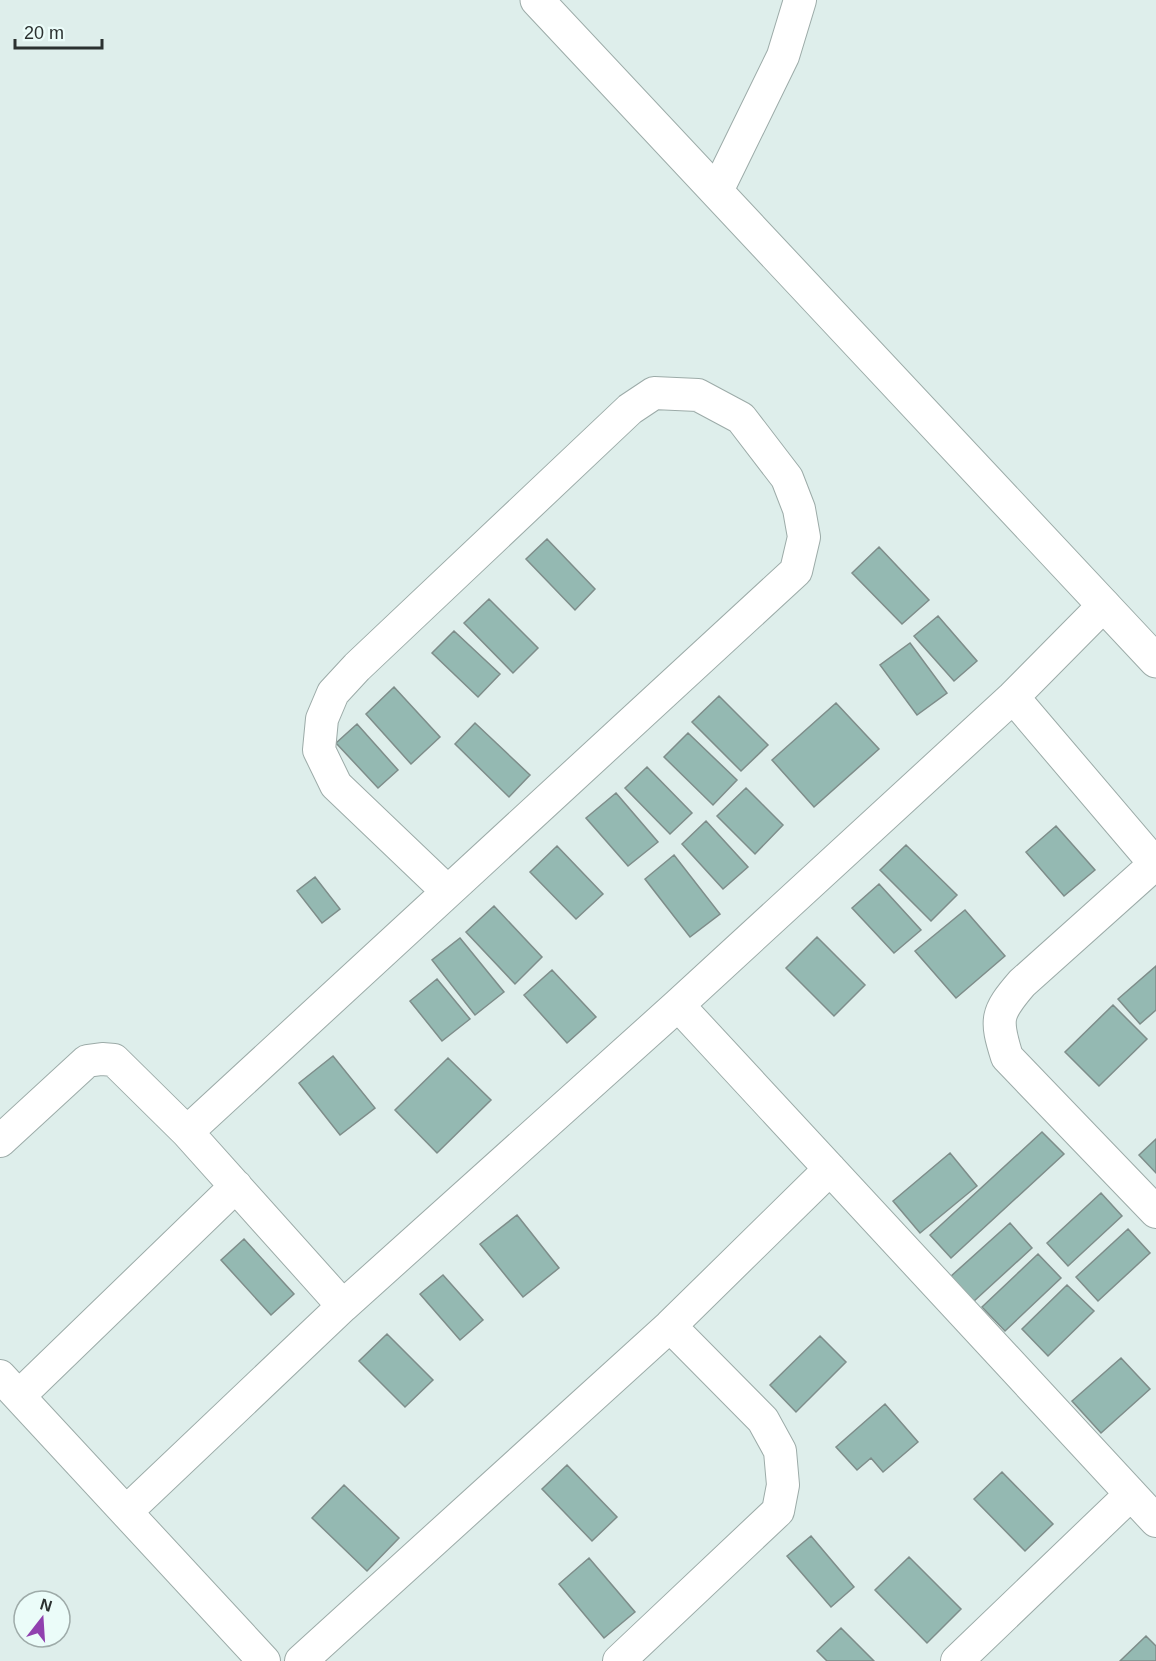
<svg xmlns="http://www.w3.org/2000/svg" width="1156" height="1661" viewBox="0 0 1156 1661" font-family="Arial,sans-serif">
<rect width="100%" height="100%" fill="#deeeeb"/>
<path fill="#94b9b2" stroke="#7e8d8a" stroke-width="1.5" d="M547,539L595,589L575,610L526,559Z
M879,547L929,600L902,624L852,573Z
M489,599L538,648L513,673L464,623Z
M938,616L977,661L954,681L914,636Z
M454,631L500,674L478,697L432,653Z
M910,643L947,693L917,715L880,665Z
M394,687L440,737L411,764L366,714Z
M719,696L768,745L741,771L692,722Z
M836,703L879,749L814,807L772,760Z
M475,723L530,775L509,797L455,744Z
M357,724L398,770L378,788L336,743Z
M688,733L737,780L713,805L664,757Z
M647,767L692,813L670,834L625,788Z
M746,788L783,825L755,854L717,816Z
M616,793L658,842L628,866L586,818Z
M706,821L748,867L723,889L682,844Z
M1056,826L1095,870L1064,896L1026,852Z
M906,845L957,895L931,921L880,870Z
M557,846L603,894L576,919L530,872Z
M674,855L720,914L690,937L645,879Z
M315,877L340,909L322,923L297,891Z
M879,884L921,930L894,953L852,908Z
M494,906L542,957L515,984L466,932Z
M965,910L1005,956L956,998L915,951Z
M817,937L865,985L834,1016L786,968Z
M460,938L504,992L475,1015L432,960Z
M1156,966V1010L1140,1024L1118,999Z
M552,970L596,1017L567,1043L524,995Z
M437,979L470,1019L442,1041L410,1001Z
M1113,1005L1147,1039L1099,1086L1065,1052Z
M333,1056L375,1108L340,1135L299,1083Z
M448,1058L491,1100L437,1153L395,1110Z
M1042,1132L1064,1154L951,1258L930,1235Z
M1156,1139V1173L1139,1155Z
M950,1153L977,1186L920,1233L893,1201Z
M1101,1193L1122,1216L1068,1266L1047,1243Z
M517,1215L559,1268L523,1297L480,1244Z
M1010,1223L1032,1248L973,1302L950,1277Z
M1128,1229L1150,1253L1098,1301L1076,1277Z
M244,1239L294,1294L271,1315L221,1260Z
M1038,1254L1061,1278L1005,1331L982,1307Z
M443,1275L483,1320L460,1340L420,1294Z
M1067,1285L1094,1311L1048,1356L1022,1329Z
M387,1334L433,1380L405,1407L359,1361Z
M820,1336L846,1362L796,1412L770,1385Z
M1121,1358L1150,1389L1101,1433L1072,1401Z
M885,1404L918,1442L883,1472L871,1458L857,1470L836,1447Z
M567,1465L617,1517L592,1541L542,1489Z
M1002,1472L1053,1524L1025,1551L974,1499Z
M344,1485L399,1538L367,1571L312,1518Z
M811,1536L854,1587L831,1607L787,1556Z
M909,1557L961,1609L927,1643L875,1590Z
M589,1558L635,1612L604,1638L559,1584Z
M841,1628L874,1661H827L817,1651Z
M1146,1636L1156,1646V1661H1120Z"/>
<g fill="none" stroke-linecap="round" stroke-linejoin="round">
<defs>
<path id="street" d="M717,191L783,56L800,0
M1013,697L1156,865
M1155,864L1022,983C996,1013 995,1019 1007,1057L1156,1212
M678,1005L1156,1521
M187,1132L796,571L804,537L799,509L787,478L741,418L698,395L654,393L630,409L357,667L333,693L322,719L319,750L336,785L447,891
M0,1141L87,1061L102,1059L114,1060L187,1132L343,1306
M0,1376L264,1661
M19,1396L236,1186
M126,1512L343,1306L678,1005L1013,697L1104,605
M301,1661L670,1326L830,1169
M619,1661L778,1511L783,1485L780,1451L763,1420L670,1326
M957,1661L1130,1495"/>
<path id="secondary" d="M537,0L1156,661"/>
</defs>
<use href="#street" stroke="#9caba8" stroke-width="34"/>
<use href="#secondary" stroke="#9caba8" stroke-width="35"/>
<use href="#street" stroke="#fff" stroke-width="32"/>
<use href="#secondary" stroke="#fff" stroke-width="33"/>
</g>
<g transform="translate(42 1619) rotate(17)"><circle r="28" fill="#ebfcf9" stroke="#9eaba9" stroke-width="1.5"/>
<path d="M0-4.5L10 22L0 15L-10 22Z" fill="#9040af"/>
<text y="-9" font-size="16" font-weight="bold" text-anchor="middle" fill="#2b3130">N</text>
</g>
<path d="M15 39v9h87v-9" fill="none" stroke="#2b3130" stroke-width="3"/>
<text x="24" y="39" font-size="18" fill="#2b3130" stroke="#ebfcf9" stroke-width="4.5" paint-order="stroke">20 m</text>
</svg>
